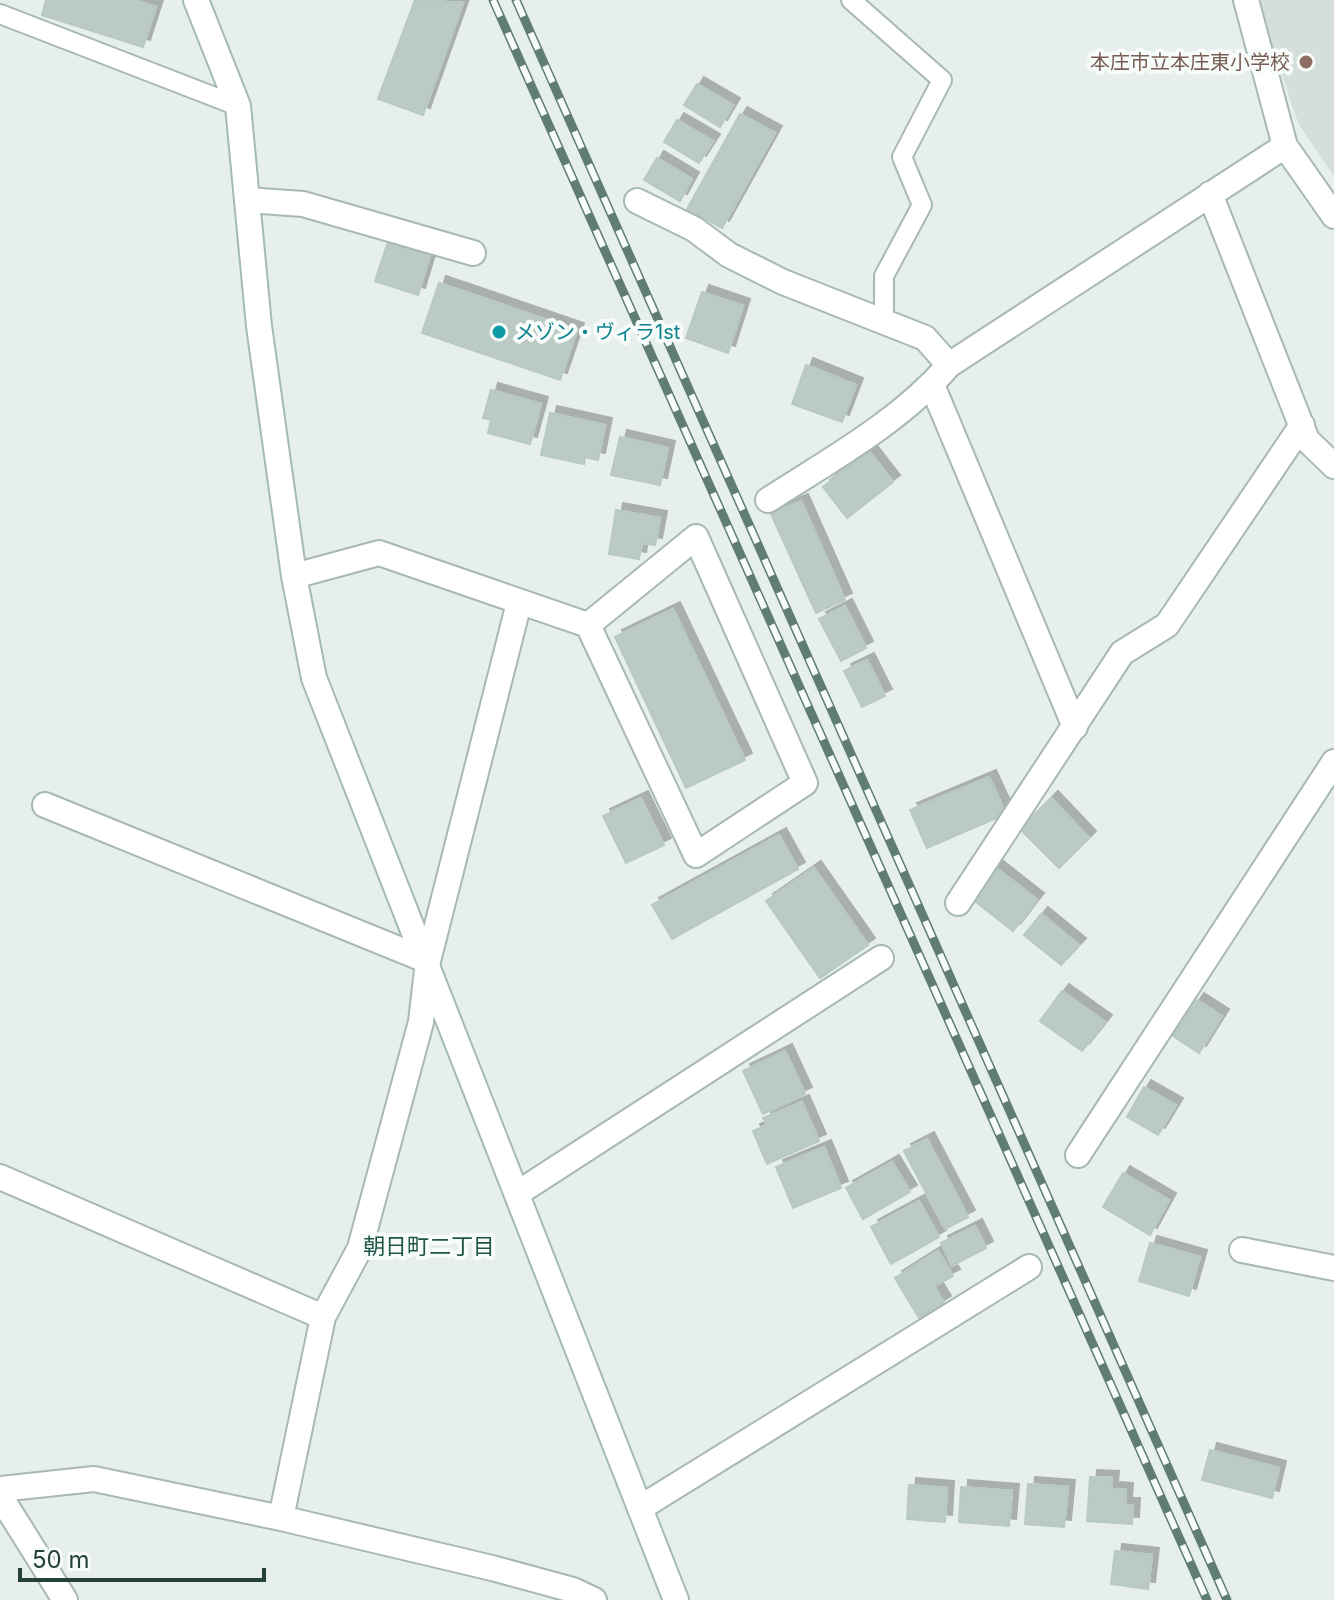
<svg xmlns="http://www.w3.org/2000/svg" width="1334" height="1600" viewBox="0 0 1334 1600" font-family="Inter,'Noto Sans JP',sans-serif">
<defs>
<filter id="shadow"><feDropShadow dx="7" dy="-7" stdDeviation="0" flood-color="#0004"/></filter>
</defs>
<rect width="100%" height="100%" fill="#e6efeb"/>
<path fill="#d4dfda" d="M1256,0H1334V176L1299,125Z"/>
<path fill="#bbcac4" stroke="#b8c9c2" stroke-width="2" filter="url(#shadow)" d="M46,0H134L156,7L143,47L42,15Z
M415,0L463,3L423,115L378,99Z
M697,84L733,105L720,127L684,105Z
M740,114L775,133L722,228L687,209Z
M677,120L713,141L699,163L664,142Z
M657,158L692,179L680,201L644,180Z
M388,242L430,255L418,295L375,281Z
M439,283L577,330L560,380L422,333Z
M702,292L743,306L728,353L686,338Z
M806,365L856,385L842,422L792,404Z
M491,390L541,404L530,444L488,433L491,420L483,418Z
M550,413L605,425L598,460L585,457L584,464L541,455Z
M620,437L668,448L660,485L611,475Z
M869,451L893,482L847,518L823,487Z
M801,501L845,600L816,613L771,514Z
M616,510L660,518L655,545L642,543L639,559L609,554Z
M845,606L866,648L841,661L819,619Z
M673,609L745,760L686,788L615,637Z
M867,660L885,696L862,707L844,671Z
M989,777L1006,814L927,848L910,810Z
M641,798L664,845L626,863L603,816Z
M1051,798L1089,838L1059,868L1020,829Z
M779,835L798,869L672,939L652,905Z
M995,867L1037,900L1013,931L971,898Z
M814,868L868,945L820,978L766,901Z
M1041,914L1079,945L1061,965L1024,935Z
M1062,991L1105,1022L1082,1051L1040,1021Z
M1197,1000L1222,1016L1199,1053L1173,1036Z
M785,1051L805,1094L763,1114L743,1071Z
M1144,1087L1176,1105L1158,1135L1127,1117Z
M802,1102L819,1141L767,1164L753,1131L767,1125L763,1118Z
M927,1139L968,1217L945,1229L904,1151Z
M824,1147L841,1188L793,1208L776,1167Z
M892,1162L910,1192L863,1219L846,1188Z
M1123,1173L1169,1200L1150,1235L1103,1207Z
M919,1201L939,1237L891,1264L871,1227Z
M975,1226L986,1248L952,1266L941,1243Z
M1150,1243L1200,1257L1189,1296L1139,1281Z
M938,1251L953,1276L934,1286L944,1303L919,1318L895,1278Z
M1210,1450L1279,1468L1272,1498L1202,1480Z
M1090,1477L1112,1478L1111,1489L1126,1490L1125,1505H1133L1132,1524L1087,1521Z
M1028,1484L1068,1487L1064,1527L1025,1524Z
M909,1485L947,1488L945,1522L907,1519Z
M961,1487L1012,1491L1009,1526L959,1522Z
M1115,1551L1152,1555L1148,1589L1111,1584Z"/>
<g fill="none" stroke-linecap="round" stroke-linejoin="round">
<defs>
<path id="lane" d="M851,0L942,80L902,157L922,205L884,276V322
M0,14L238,106"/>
<path id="street" d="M1246,0L1285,146L1334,216
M1210,194L1307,440L1334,466
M247,200L303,204L473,253
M637,201L694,229L729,255L783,282L925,338L949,365
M932,385L1075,727
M768,500C830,460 900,422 949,365L1285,146
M294,576L379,553L588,625L696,855L805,783L696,537L588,625
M45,805L428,961
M958,903L1122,653L1167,625L1302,425
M1078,1155L1334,762
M0,1177L323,1317
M518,1193L881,958
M1242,1250L1334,1268
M0,1489L94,1479L281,1518L492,1568L573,1590L594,1600
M0,1496L65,1600
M640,1508L1029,1267
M281,1518L323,1317L360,1248L421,1022L428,961L519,603"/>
<path id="secondary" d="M196,0L238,106L259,326L294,576L314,678L676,1600"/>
</defs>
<use href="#lane" stroke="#a8b8b2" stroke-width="22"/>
<use href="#street" stroke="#a8b8b2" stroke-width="28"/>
<use href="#secondary" stroke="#a4bbb3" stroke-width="28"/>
<use href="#lane" stroke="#fff" stroke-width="18"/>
<use href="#street" stroke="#fff" stroke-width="24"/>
<use href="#secondary" stroke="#fff" stroke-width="24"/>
<defs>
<path id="rail" d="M493,0L1207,1600
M516,0L1227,1600"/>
</defs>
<use href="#rail" stroke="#5f7d75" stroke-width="9"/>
<use href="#rail" stroke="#f7fbf9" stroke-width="6" stroke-dasharray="18" stroke-linecap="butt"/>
</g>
<circle fill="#8d6e63" stroke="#f7fbf9" stroke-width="3" cx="1306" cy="62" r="8"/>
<circle fill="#0f9aa8" stroke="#f7fbf9" stroke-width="3" cx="499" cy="332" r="8"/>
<g text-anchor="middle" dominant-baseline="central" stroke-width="8" stroke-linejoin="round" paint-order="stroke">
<g font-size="20" fill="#785e54" stroke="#f7fbf9" text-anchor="end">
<text x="1290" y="62">本庄市立本庄東小学校</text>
</g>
<g font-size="20" fill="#0d838f" stroke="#f7fbf9" text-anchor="start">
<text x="515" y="332">メゾン・ヴィラ1st</text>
</g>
<g font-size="22" fill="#1f5548" stroke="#f7fbf9">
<text x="429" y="1246">朝日町二丁目</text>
</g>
</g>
<path d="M20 1568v12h244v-12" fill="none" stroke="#24423a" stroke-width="4"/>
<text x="32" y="1568" font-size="24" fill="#24423a" stroke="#f7fbf9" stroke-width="6" paint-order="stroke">50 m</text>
</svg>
